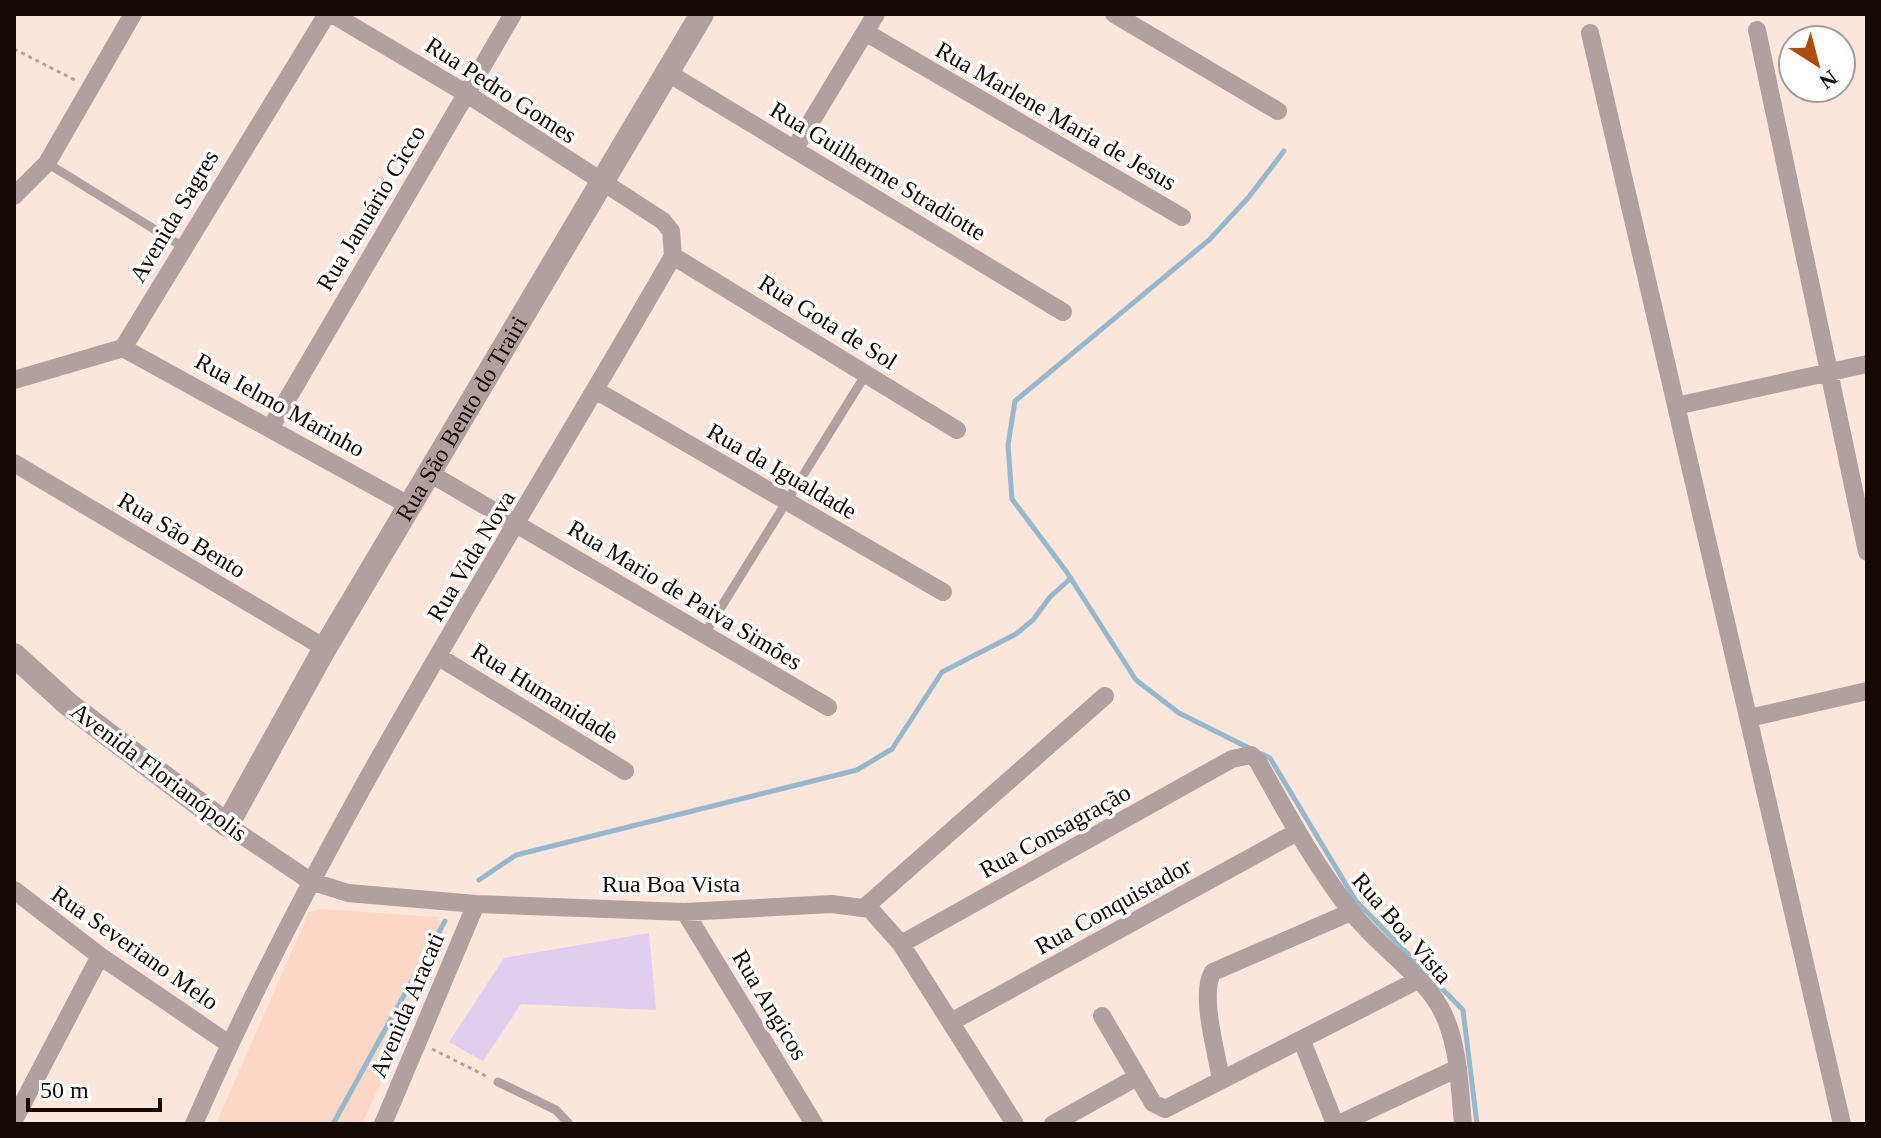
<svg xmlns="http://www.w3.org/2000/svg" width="1881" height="1138" viewBox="0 0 1881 1138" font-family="Georgia,serif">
<rect width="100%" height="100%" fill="#fce5da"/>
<path fill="#fcd7c6" d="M321,909L437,917L445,939L362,1124H216L309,912Z"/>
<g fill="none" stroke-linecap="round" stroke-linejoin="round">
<path stroke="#97b7cc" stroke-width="5" d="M1253,750L1179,713L1136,680L1066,571L1012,499L1008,445L1015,401L1209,240L1248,198L1284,151
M1262,754L1270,758L1356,901L1463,1010L1477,1124
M479,880L516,855L857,770L892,749L942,672L1016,634L1033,620L1050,597L1071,578
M333,1124L445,921"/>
</g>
<path fill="#dfceee" d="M649,933L656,1010L521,1004L483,1061L449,1042L504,958Z"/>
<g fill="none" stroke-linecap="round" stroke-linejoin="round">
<path stroke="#b6a299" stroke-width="3" stroke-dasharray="4 4" stroke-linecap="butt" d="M14,49L75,80
M432,1049L486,1076"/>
<path stroke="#b29fa0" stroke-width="9" d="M47,163L183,247
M705,633L866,374
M498,1082L556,1110L569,1124"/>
<path stroke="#b29fa0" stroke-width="18" d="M332,14L467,94L663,221L671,231L673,256
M1114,14L1278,111
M1757,30L1867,552
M865,32L1182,217
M1590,33L1842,1124
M668,73L1063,312
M795,148L876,14
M14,196L47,163L133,14
M673,256L957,430
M123,348L412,507
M14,380L123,348L327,14
M597,391L943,592
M1676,406L1867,364
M271,427L513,14
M14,463L325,648
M431,474L828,707
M439,657L625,771
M1749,718L1867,691
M227,825L310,881L348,893L476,904L685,912L832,904L870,909L901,944L1015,1124
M14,890L100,956L229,1044
M865,907L1105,696
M685,912L814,1124
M901,944L1232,759L1251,755L1257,760C1286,812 1314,864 1351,911C1374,942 1408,964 1432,995C1459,1030 1459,1082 1463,1124
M1102,1016L1153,1103L1165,1109L1418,980
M951,1022L1297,832
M1302,1041L1335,1124
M1221,1080C1217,1054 1199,993 1213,972L1351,912
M14,1120L100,956
M194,1124C326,821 509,542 673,256
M383,1124L476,904
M1053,1124L1137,1077
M1339,1124L1458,1068"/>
<path stroke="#b29fa0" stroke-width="24" id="s1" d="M14,655L68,704L227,825L325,648L702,14"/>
</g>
<g text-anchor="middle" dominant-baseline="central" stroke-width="7" stroke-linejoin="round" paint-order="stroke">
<g font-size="24" fill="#150904" stroke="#fff">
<text transform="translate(501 90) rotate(33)">Rua Pedro Gomes</text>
<text transform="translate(1056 116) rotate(30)">Rua Marlene Maria de Jesus</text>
<text transform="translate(878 171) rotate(31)">Rua Guilherme Stradiotte</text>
<text transform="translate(371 208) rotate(-59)">Rua Januário Cicco</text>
<text transform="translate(174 216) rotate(-59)">Avenida Sagres</text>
<text transform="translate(828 322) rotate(32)">Rua Gota de Sol</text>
<text transform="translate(280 405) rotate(29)">Rua Ielmo Marinho</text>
<text stroke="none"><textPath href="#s1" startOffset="742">Rua São Bento do Trairi</textPath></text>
<text transform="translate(782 471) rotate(30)">Rua da Igualdade</text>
<text transform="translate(182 535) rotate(31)">Rua São Bento</text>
<text transform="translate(471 556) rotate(-59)">Rua Vida Nova</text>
<text transform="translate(685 595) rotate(31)">Rua Mario de Paiva Simões</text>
<text transform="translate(545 693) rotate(32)">Rua Humanidade</text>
<text transform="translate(159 772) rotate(37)">Avenida Florianópolis</text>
<text transform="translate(1055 831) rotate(-29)">Rua Consagração</text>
<text x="671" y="884">Rua Boa Vista</text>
<text transform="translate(1113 906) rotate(-29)">Rua Conquistador</text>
<text transform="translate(1402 928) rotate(49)">Rua Boa Vista</text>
<text transform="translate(135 948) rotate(35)">Rua Severiano Melo</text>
<text transform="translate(407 1005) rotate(-67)">Avenida Aracati</text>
<text transform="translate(770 1005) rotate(59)">Rua Angicos</text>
</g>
</g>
<rect width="1881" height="1138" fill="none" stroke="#150904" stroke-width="32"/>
<g transform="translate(1817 64) rotate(144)"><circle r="38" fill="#ffffff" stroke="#a19d9b" stroke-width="2"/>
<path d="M0-6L14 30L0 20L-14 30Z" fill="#af4d0d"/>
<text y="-12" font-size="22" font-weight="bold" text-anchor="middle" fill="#150904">N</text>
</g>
<path d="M28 1098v12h132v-12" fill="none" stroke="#150904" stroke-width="4"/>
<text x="40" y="1098" font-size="24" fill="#150904" stroke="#ffffff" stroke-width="6" paint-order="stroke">50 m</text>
</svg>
